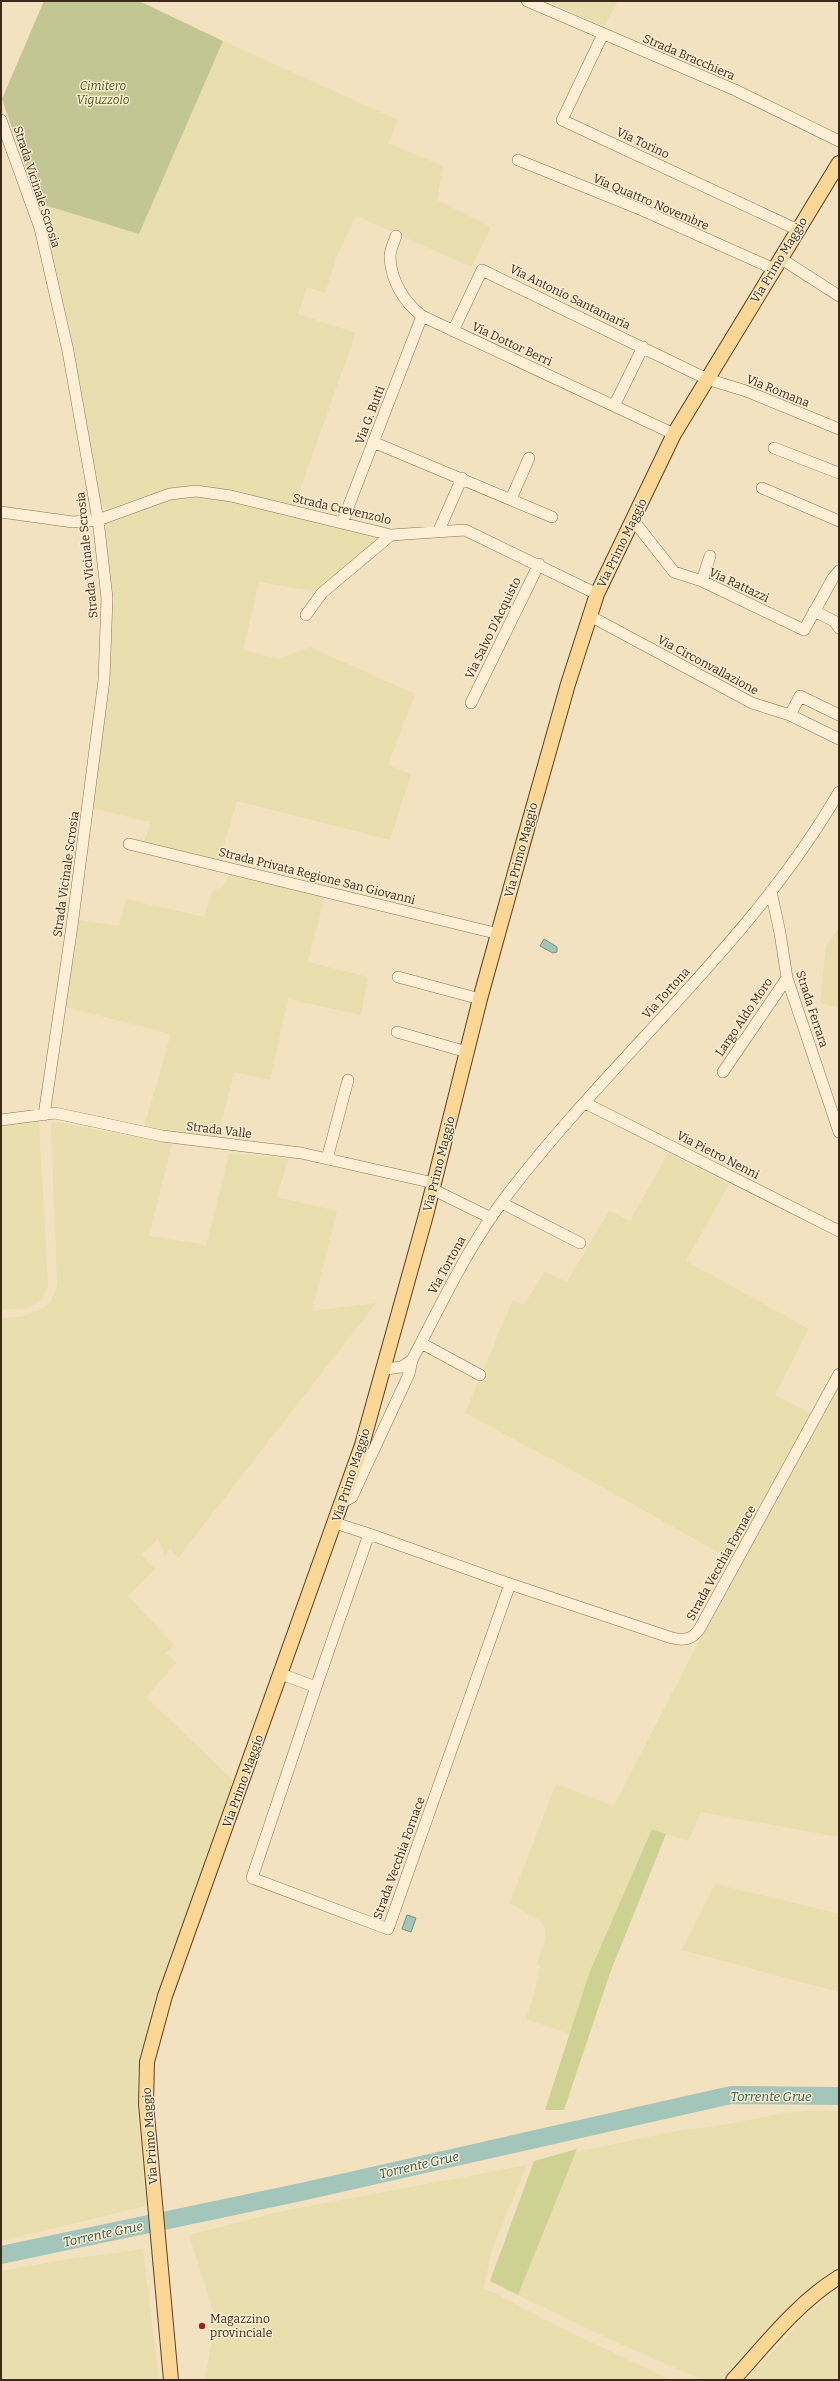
<svg xmlns="http://www.w3.org/2000/svg" width="840" height="2381" viewBox="0 0 840 2381" font-family="Bitter,serif">
<rect width="100%" height="100%" fill="#f3e2c0"/>
<path fill="#e9dead" d="M546,1H618L604,27Z
M223,41L398,120L388,143L443,166L437,200L491,227L472,267L356,216L337,256L325,293L307,287L298,314L356,333L294,506L200,486H183L156,493L109,509L105,508L101,503L60,290L38,203L139,234Z
M186,495H201L382,538L318,592L259,582L243,650L279,659L310,647L415,694L388,765L411,774L390,840L237,801L219,863L144,843L150,822L91,808L102,726V526L106,522L155,504Z
M230,874L325,896L308,962L368,977L361,1015L288,999L270,1080L234,1072L218,1138L144,1127L171,1034L65,1007L79,920L119,926L126,899L204,917L213,889L222,888Z
M838,929L839,930V1009L820,1002L826,947Z
M39,1121L48,1286L42,1300L26,1309L1,1310V1125Z
M57,1122L172,1144L149,1236L206,1245L229,1153L288,1159L277,1197L337,1211L312,1311L376,1303L178,1558L170,1548L165,1555L158,1539L141,1555L155,1569L128,1596L174,1645L166,1653L176,1663L146,1697L233,1780L150,2016L137,2075V2107L146,2206L1,2241V1318L20,1317L42,1309L51,1302L57,1285L51,1127L52,1123Z
M668,1153L729,1184L686,1261L809,1329L775,1395L813,1415L732,1560L570,1469L465,1413L513,1300L524,1305L545,1271L567,1282L609,1211L630,1221Z
M839,1382V1837L701,1812L688,1841L652,1829L590,1971L570,2034L526,2019L536,1987L540,1965H537L545,1939V1928L540,1921L510,1903L556,1784L614,1806L726,1588Z
M715,1884L839,1914V1992L682,1950Z
M821,2110L839,2111V2265L793,2303L721,2380H703L618,2343L518,2295L576,2152L681,2130L712,2127L785,2113Z
M527,2165L491,2252L484,2289L495,2293L553,2324L671,2380H205L212,2338L213,2311L189,2235L278,2212Z
M143,2249L159,2380H1V2271L70,2259Z
M839,2288V2380H746L806,2315Z"/>
<path fill="#cdd293" d="M652,1829L666,1834L610,1973L564,2110H545L590,1971Z
M577,2149L518,2295L490,2281L534,2161Z"/>
<path fill="#c2c693" d="M44,1H139L223,41L139,234L38,203L2,99Z"/>
<path fill="#a4c5ba" stroke="#699488" d="M544,939L557,947V952L553,953L540,946Z
M407,1915L416,1918L411,1932L402,1929Z"/>
<g fill="none" stroke-linecap="round" stroke-linejoin="round">
<path stroke="#a4c5ba" stroke-width="18" d="M1,2255L301,2192L731,2095L839,2096"/>
<defs>
<path id="minor" d="M527,1L735,90L839,141
M603,34L562,120L798,230
M1,120L40,228L68,351L98,520L107,598L104,680L72,926L44,1115
M518,160L642,210L774,269
M396,236C394,242 390,250 390,257C391,281 404,302 422,316L674,434
M780,258L839,296
M453,331L482,270L707,379L746,391L839,429
M614,406L643,347
M373,442L552,517
M774,448L839,473
M762,488L839,521
M511,499L529,458
M1,512L73,522L98,520L170,494L196,491L231,496L391,535L465,530L597,594
M633,520L674,572L702,581L804,630L833,578L839,571
M342,523L422,316
M439,530L462,478
M702,581L710,556
M814,611L834,621L839,628
M306,615L322,593L391,535
M590,616L752,703L790,715L839,739
M471,703L539,564
M790,715L800,696L839,715
M129,844L499,934
M771,891L780,933L787,978L839,1132
M398,977L480,999
M397,1032L467,1052
M723,1072L787,978
M585,1103L839,1231
M1,1120L55,1113L162,1136L301,1153L434,1183
M327,1159L348,1080
M432,1189L491,1218
M502,1203L580,1243
M421,1343L480,1375
M385,1369L402,1367L412,1360
M343,1502L352,1497L409,1374L412,1360C443,1301 470,1242 511,1190C616,1054 752,942 839,792
M335,1523L369,1534
M510,1584L672,1638C685,1641 693,1639 700,1628L839,1374
M281,1674L316,1687L252,1878L388,1929L510,1584L369,1534L316,1687"/>
<path id="major" d="M171,2380L146,2104L147,2062L165,1996L362,1445L426,1215L480,999L524,840L568,684L597,594L674,434L839,163
M733,2380C765,2345 798,2302 839,2277"/>
</defs>
<use href="#minor" stroke="#8e7256" stroke-width="12"/>
<use href="#major" stroke="#5c402b" stroke-width="16"/>
<use href="#minor" stroke="#fcefd5" stroke-width="11"/>
<use href="#major" stroke="#fad794" stroke-width="14"/>
</g>
<circle fill="#a51f24" stroke="#f9ecd1" stroke-width="1.5" cx="202" cy="2326" r="4"/>
<g text-anchor="middle" dominant-baseline="central" stroke-width="3" stroke-linejoin="round" paint-order="stroke">
<g font-size="12" fill="#3c2b1c" stroke="#f9ecd1">
<text transform="translate(689 57) rotate(23)">Strada Bracchiera</text>
<text transform="translate(643 143) rotate(25)">Via Torino</text>
<text transform="translate(37 187) rotate(72)">Strada Vicinale Scrosia</text>
<text transform="translate(651 202) rotate(23)">Via Quattro Novembre</text>
<text transform="translate(779 260) rotate(-59)">Via Primo Maggio</text>
<text transform="translate(570 297) rotate(26)">Via Antonio Santamaria</text>
<text transform="translate(512 344) rotate(25)">Via Dottor Berri</text>
<text transform="translate(778 391) rotate(22)">Via Romana</text>
<text transform="translate(370 415) rotate(-69)">Via G. Butti</text>
<text transform="translate(342 509) rotate(13)">Strada Crevenzolo</text>
<text transform="translate(622 543) rotate(-64)">Via Primo Maggio</text>
<text transform="translate(87 555) rotate(-96)">Strada Vicinale Scrosia</text>
<text transform="translate(739 585) rotate(25)">Via Rattazzi</text>
<text transform="translate(493 628) rotate(-64)">Via Salvo D'Acquisto</text>
<text transform="translate(708 665) rotate(28)">Via Circonvallazione</text>
<text transform="translate(521 850) rotate(-75)">Via Primo Maggio</text>
<text transform="translate(66 874) rotate(-82)">Strada Vicinale Scrosia</text>
<text transform="translate(317 876) rotate(14)">Strada Privata Regione San Giovanni</text>
<text transform="translate(666 993) rotate(-48)">Via Tortona</text>
<text transform="translate(812 1009) rotate(72)">Strada Ferrara</text>
<text transform="translate(744 1017) rotate(-56)">Largo Aldo Moro</text>
<text transform="translate(219 1130) rotate(7)">Strada Valle</text>
<text transform="translate(718 1155) rotate(27)">Via Pietro Nenni</text>
<text transform="translate(439 1164) rotate(-76)">Via Primo Maggio</text>
<text transform="translate(447 1265) rotate(-61)">Via Tortona</text>
<text transform="translate(351 1475) rotate(-72)">Via Primo Maggio</text>
<text transform="translate(721 1563) rotate(-61)">Strada Vecchia Fornace</text>
<text transform="translate(243 1781) rotate(-70)">Via Primo Maggio</text>
<text transform="translate(399 1858) rotate(-70)">Strada Vecchia Fornace</text>
<text transform="translate(150 2136) rotate(-94)">Via Primo Maggio</text>
</g>
<g font-size="12" font-style="italic" fill="#4e5b20" stroke="#f9ecd1">
<text x="103" y="86">Cimitero<tspan x="103" dy="14">Viguzzolo</tspan></text>
</g>
<g font-size="12" fill="#3c2b1c" stroke="#f9ecd1" text-anchor="start">
<text x="210" y="2319">Magazzino<tspan x="210" dy="14">provinciale</tspan></text>
</g>
<g font-size="13" font-style="italic" fill="#295e59" stroke="#f9ecd1">
<text x="771" y="2096">Torrente Grue</text>
<text transform="translate(419 2165) rotate(-13)">Torrente Grue</text>
<text transform="translate(103 2234) rotate(-12)">Torrente Grue</text>
</g>
</g>
<rect width="840" height="2381" fill="none" stroke="#3c2b1c" stroke-width="4"/>
</svg>
